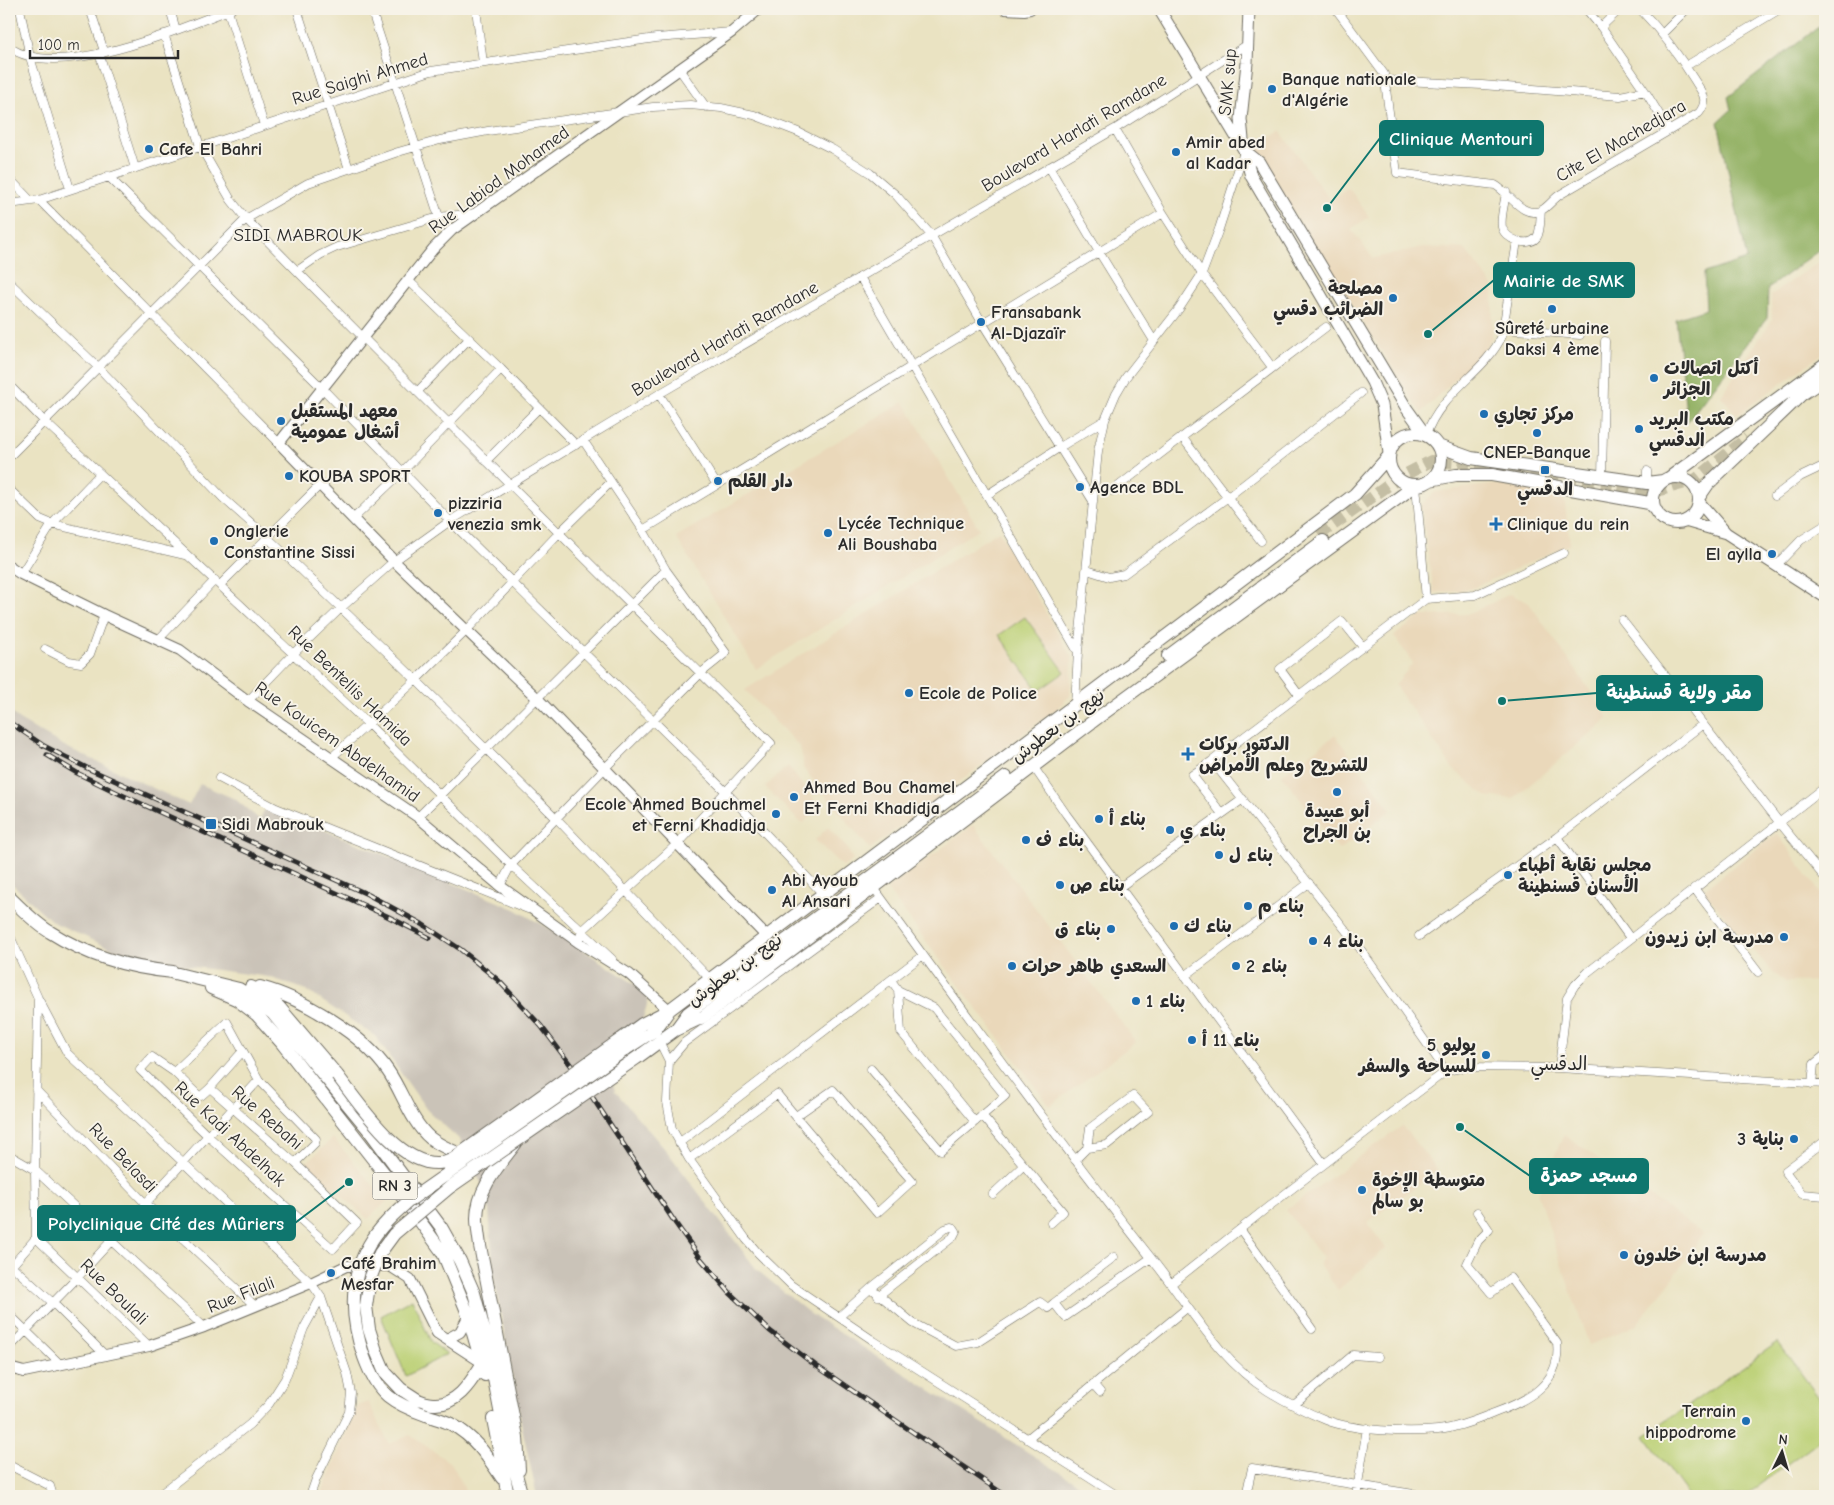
<svg xmlns="http://www.w3.org/2000/svg" width="1834" height="1505" viewBox="0 0 1834 1505" font-family="'Comic Neue','Playpen Sans Arabic',sans-serif">
<rect width="100%" height="100%" fill="#f7f3e8"/>
<filter id="ink" filterUnits="userSpaceOnUse"><feTurbulence type="fractalNoise" baseFrequency=".02" numOctaves="2"/><feDisplacementMap in="SourceGraphic" scale="10" xChannelSelector="R" yChannelSelector="G"/><feConvolveMatrix kernelMatrix="1 2 1 2 8 2 1 2 1" color-interpolation-filters="sRGB"/></filter>
<filter id="wash" filterUnits="userSpaceOnUse"><feTurbulence type="fractalNoise" baseFrequency=".0096" numOctaves="4" result="noise"/><feDisplacementMap in="SourceGraphic" scale="20" xChannelSelector="R" yChannelSelector="G"/><feGaussianBlur stdDeviation="1.12" result="paint"/><feColorMatrix in="noise" values="0 0 0 0 0 0 0 0 0 0 0 0 0 0 0 0 0 1.4 0 .05"/><feComposite in="paint" operator="in"/></filter>
<g filter="url(#wash)">
<rect width="100%" height="100%" fill="#eae3c2"/>
<path fill="#ead8ba" d="M1280,131L1330,200L1349,188L1369,217L1351,229L1372,257L1371,259L1422,247L1465,249L1493,286L1492,337L1485,349L1421,413L1253,149Z
M1825,258V352L1737,415L1721,396L1772,320L1771,295Z
M904,402L979,529L756,669L676,537Z
M1497,484L1564,497L1570,544L1471,589L1434,593L1421,505L1435,492Z
M999,531L1072,658L1070,696L1055,710L870,849L803,768V759L800,747L745,690Z
M1510,594L1529,603L1609,718L1513,799L1486,796L1453,769L1395,685L1413,663L1394,636L1421,616L1469,614Z
M1335,735L1391,810L1339,850L1282,775Z
M788,766L820,808L802,824L765,787Z
M973,825L1136,1042L1050,1106L887,889Z
M828,827L847,848L853,860L843,867L815,840Z
M1777,833L1825,900V981L1786,982L1773,973L1703,890Z
M1402,1126L1438,1170L1367,1223L1386,1248L1338,1290L1319,1264L1323,1258L1286,1210Z
M1564,1134L1703,1234L1675,1276L1636,1325L1589,1345L1538,1195Z
M333,1138L387,1201L368,1219L305,1164Z
M368,1402L389,1444L410,1435L452,1464L468,1496H321V1495L357,1406Z"/>
<path fill="#cac3b8" d="M9,710L19,720L66,747L189,805L200,784L235,799L260,820L266,806L515,909L571,942L639,987L648,1000L644,1016L609,1068L615,1091L669,1154L757,1270L809,1313L1097,1496H537L522,1427L494,1278L488,1197L460,1140L427,1110L375,1036L306,990L269,977L158,962L112,949L53,922L9,881Z"/>
<path fill="#bbd074" stroke="#737e50" d="M1025,617L1065,672L1038,691L999,635Z
M412,1299L431,1342L447,1354L406,1376L381,1316Z
M1778,1342L1825,1406V1436L1744,1496H1689L1645,1436Z"/>
<path fill="#94b266" stroke="#606e48" d="M1825,22V246L1768,288L1767,318L1687,422L1676,319L1706,309L1704,273L1747,259L1718,122L1731,110L1728,97Z"/>
</g>
<g filter="url(#ink)">
<g fill="none" stroke-linecap="round" stroke-linejoin="round">
<path stroke="#c4bea4" stroke-width="12" stroke-dasharray="12 6" stroke-linecap="butt" d="M1319,535L1397,479L1431,461L1465,463L1657,491L1695,480L1747,438"/>
<defs>
<path id="minor" d="M20,9L30,57L70,189
M90,9L104,51
M170,9L176,30
M297,9L349,169
M371,9L439,217
M476,9L483,63
M1336,9L1384,74L1397,173L1495,185C1509,192 1523,220 1542,210C1549,206 1554,198 1561,194L1699,113C1703,108 1705,104 1704,98C1703,92 1698,86 1695,81C1679,55 1661,31 1640,9
M1586,9L1601,27L1645,91L1669,130
M228,11L264,125
M1601,27L1620,9
M164,34L200,146L231,200L246,219C419,396 596,569 771,743L677,844L582,931L578,942
M1662,34L1687,9
M9,47C58,83 180,28 232,9
M99,53L135,168
M1686,66L1780,9
M679,69L706,107
M1385,80L1482,85L1620,96L1645,91
M1115,129L1163,213L1202,274L1272,367
M1049,167L1099,252L1154,341
M108,176L323,389L450,521L726,792L823,894
M9,178L31,201
M1506,192C1505,203 1500,217 1502,227C1505,240 1529,248 1537,237C1541,231 1540,218 1541,210
M39,200L279,443
M9,204L39,200L431,71L656,38L731,32
M297,271L320,255L337,247L439,217L476,213
M860,277L1078,652
M408,280L501,369L576,445
M9,282L99,368L223,498L267,537L416,680L557,819L710,979
M1504,329L1580,335
M9,385L45,422L368,724L511,865L612,959
M417,392L469,339
M659,394L717,485
M1426,435C1441,391 1484,374 1502,336L1517,241
M1182,437L1261,541
M9,457L246,219L308,183L398,152L440,140L488,131L653,107L690,105L721,108L754,115L798,132L832,149L870,173L896,195L931,235L983,324L1093,501
M486,461L539,408
M1647,471V483
M1602,477L1605,341
M1416,485L1426,599
M9,489L40,519L52,524L185,555
M1112,491L1326,327
M987,495L1060,447L1105,420
M1775,496L1800,477L1825,465
M353,519L402,472L501,369
M643,530L1163,213
M1777,565L1801,540L1825,525
M1087,570L1109,577L1124,574L1228,497L1361,393
M21,574L52,524L100,474
M220,585L320,485
M1622,620L1779,822L1825,878
M158,640L215,580
M45,649L69,661L81,663L90,654L104,615
M1299,695L1280,669L1342,621L1363,647
M248,701L293,654L341,608L394,561L450,521L659,394L1115,129L1248,44
M1075,705L1078,652L1098,451L1105,420L1116,394L1126,377L1179,309L1202,274L1219,229L1244,152
M331,758L416,680L466,631L559,533L611,482
M1212,761L1192,775L1222,814
M1033,766L1066,814L1324,1164
M219,778L276,808L528,909
M418,817L666,570
M500,886L511,865L604,769L701,673L726,653L666,570L643,530L583,440
M1120,887L1243,799
M874,888C966,1014 1058,1140 1155,1263C1190,1307 1219,1361 1268,1391C1286,1402 1306,1412 1326,1420C1355,1431 1407,1433 1438,1430C1457,1428 1477,1420 1494,1413C1527,1401 1562,1383 1557,1343L1510,1278L1491,1293L1467,1264L1478,1241L1489,1230L1477,1212
M1694,888L1758,972
M9,934L38,998L67,1053L311,1283L321,1297L347,1373L351,1393L349,1412L316,1479L310,1496
M1419,936L1557,837
M1630,938L1557,837L1703,724
M1185,976L1309,883
M898,990L901,1032L975,1122
M659,1041L669,1061L667,1102L672,1129L689,1159L746,1239L758,1253L791,1285L874,1341L1118,1496
M152,1057L174,1072L199,1096H201L210,1088L295,1163L357,1223L333,1249L208,1136L140,1070Z
M669,1061L685,1042L881,898
M1559,1068L1567,998L1575,985L1588,972L1825,787
M871,1069L941,1151L1005,1096L934,1008L898,990L891,980
M1446,1071L1359,947L1212,761L1426,599L1475,595L1564,553
M174,1072L227,1022L259,1080L316,1139L315,1143L295,1163
M1812,1084L1814,1064L1825,1055
M210,1088L242,1052
M36,1090L145,1203L255,1306
M982,1115L1063,1212L1051,1223
M1825,1141L1785,1171L1802,1194L1825,1196
M679,1143L923,955
M9,1155L35,1170L204,1327
M689,1159L777,1094L877,1213L912,1181L833,1090L796,1116
M1075,1160L1087,1148L1107,1145L1148,1112L1133,1096L1090,1128L1087,1148
M993,1194L1024,1165
M1240,1229L1312,1329
M36,1238L149,1346
M12,1266L53,1303L106,1356
M9,1269L36,1238L35,1170L38,1000
M1171,1284L1268,1207L1446,1071L1466,1067L1559,1068L1825,1084
M871,1288L945,1229L951,1227L954,1228L956,1231L953,1237L878,1296
M1054,1303L1114,1257
M9,1314L61,1365
M839,1317L871,1288L913,1323L956,1346L978,1342L1040,1302L1048,1308L1054,1303L1065,1317L1151,1258
M9,1348L77,1278L259,1080
M1093,1384L1100,1392
M1294,1405L1353,1355L1378,1357
M1027,1439L1188,1307
M9,1465L50,1486L53,1496
M158,1496L250,1424L269,1404L285,1379L304,1328L321,1297
M1246,1496L1252,1468L1426,1496
M1356,1496L1367,1428"/>
<path id="tertiary" d="M759,9L732,32L452,230L433,249L279,443L394,561L537,698L767,937
M1005,9L1024,10L1030,9
M9,566L21,574L104,615L180,650L248,701L418,817L500,886L578,942L629,974L669,1010
M447,1339L460,1332L468,1317
M9,1368L24,1372L149,1346L204,1327L311,1283L346,1266H390L410,1279L437,1333L483,1363"/>
<path id="secondary" d="M1159,9L1244,150L1251,176L1372,382L1382,405L1389,453
M1249,9L1247,63L1241,119L1244,150L1259,162L1263,169L1407,409L1425,434
M1699,502L1726,533L1825,597
M1685,521L1726,533"/>
<path id="primary" d="M1389 459a26 26 0 1 1 52 0a26 26 0 1 1-52 0Z
M1438,446L1471,458L1647,483L1663,481
M1653 500a23 23 0 1 1 46 0a23 23 0 1 1-46 0Z
M1669,478L1825,364
M1430,480L1456,475H1492L1649,503L1657,512
M1699,497L1708,484L1802,394L1825,379
M1168,656L1323,541
M9,897C22,909 35,923 50,932C86,955 130,968 173,972
M166,971L239,989L255,999L273,1014L368,1129L441,1227L460,1261L474,1293L486,1337L504,1431L522,1496
M251,987L268,997L279,1007L337,1075
M260,987C302,998 363,1034 388,1071C402,1091 411,1122 430,1138C439,1145 450,1150 460,1154
M211,988L236,999L257,1015L281,1042L398,1191L443,1253L466,1309L485,1375
M677,1028L688,1013L1006,777
M620,1040L642,1024L669,1010L1355,494L1389,456
M626,1049L655,1030L668,1012
M638,1057L675,1030L703,1017L1096,719L1416,485
M516,1143C500,1164 477,1189 477,1218C477,1227 479,1237 480,1246L517,1437L519,1470
M418,1400C423,1402 428,1404 433,1404C458,1406 472,1380 483,1363
M426,1415C434,1418 443,1420 451,1424C474,1436 488,1457 502,1478
M493,1419L508,1496"/>
</defs>
<use href="#minor" stroke="#6e6b60" stroke-width="9"/>
<use href="#tertiary" stroke="#6e6b60" stroke-width="12"/>
<use href="#secondary" stroke="#6e6b60" stroke-width="13"/>
<use href="#primary" stroke="#6e6b60" stroke-width="14"/>
<use href="#minor" stroke="#fff" stroke-width="8"/>
<use href="#tertiary" stroke="#fff" stroke-width="10"/>
<use href="#secondary" stroke="#fff" stroke-width="11"/>
<use href="#primary" stroke="#fff" stroke-width="12"/>
<defs>
<path id="rail" d="M9,722L44,746L89,769L367,894L422,924L460,949L498,980L541,1026L573,1068L676,1224L701,1259L731,1294L770,1331L815,1365L1006,1496
M47,755L77,773L120,794L387,916L430,938"/>
</defs>
<use href="#rail" stroke="#2b2b2b" stroke-width="5"/>
<use href="#rail" stroke="#f7f3e8" stroke-width="3" stroke-dasharray="9" stroke-linecap="butt"/>
<defs>
<path id="primary-bridge" d="M337,1075C359,1103 399,1166 439,1163C448,1163 454,1159 460,1154L620,1040
M418,1400L401,1389L385,1372L376,1351L369,1329L366,1306L370,1279L380,1253L394,1234L450,1187L638,1057
M426,1415C412,1410 399,1405 388,1396C377,1387 369,1371 364,1357C351,1320 348,1281 369,1245C379,1227 394,1214 410,1200L626,1049"/>
</defs>
<use href="#primary-bridge" stroke="#6e6b60" stroke-width="14" stroke-linecap="butt"/>
<use href="#primary-bridge" stroke="#fff" stroke-width="12"/>
</g>
</g>
<g fill="#1f6fb2" stroke="#f7f3e8" stroke-width="2">
<circle cx="1272" cy="89" r="5"/>
<circle cx="149" cy="149" r="5"/>
<circle cx="1176" cy="152" r="5"/>
<circle cx="1393" cy="298" r="5"/>
<circle cx="1552" cy="309" r="5"/>
<circle cx="981" cy="322" r="5"/>
<circle cx="1654" cy="378" r="5"/>
<circle cx="1484" cy="414" r="5"/>
<circle cx="281" cy="421" r="5"/>
<circle cx="1639" cy="429" r="5"/>
<circle cx="1537" cy="433" r="5"/>
<rect x="1540" y="465" width="10" height="10" rx="2.5"/>
<circle cx="289" cy="476" r="5"/>
<circle cx="718" cy="481" r="5"/>
<circle cx="1080" cy="487" r="5"/>
<circle cx="438" cy="513" r="5"/>
<path d="M1493.5 516.5h5v5h5v5h-5v5h-5v-5h-5v-5h5z"/>
<circle cx="828" cy="533" r="5"/>
<circle cx="214" cy="541" r="5"/>
<circle cx="1772" cy="554" r="5"/>
<circle cx="909" cy="693" r="5"/>
<path d="M1185.5 746.5h5v5h5v5h-5v5h-5v-5h-5v-5h5z"/>
<circle cx="1337" cy="792" r="5"/>
<circle cx="794" cy="797" r="5"/>
<circle cx="776" cy="814" r="5"/>
<circle cx="1099" cy="819" r="5"/>
<rect x="205" y="818" width="12" height="12" rx="2.5"/>
<circle cx="1170" cy="830" r="5"/>
<circle cx="1026" cy="840" r="5"/>
<circle cx="1219" cy="855" r="5"/>
<circle cx="1508" cy="875" r="5"/>
<circle cx="1060" cy="885" r="5"/>
<circle cx="772" cy="890" r="5"/>
<circle cx="1248" cy="906" r="5"/>
<circle cx="1174" cy="926" r="5"/>
<circle cx="1111" cy="929" r="5"/>
<circle cx="1784" cy="937" r="5"/>
<circle cx="1313" cy="941" r="5"/>
<circle cx="1012" cy="966" r="5"/>
<circle cx="1236" cy="966" r="5"/>
<circle cx="1136" cy="1001" r="5"/>
<circle cx="1192" cy="1040" r="5"/>
<circle cx="1486" cy="1055" r="5"/>
<circle cx="1794" cy="1139" r="5"/>
<circle cx="1362" cy="1190" r="5"/>
<circle cx="1624" cy="1255" r="5"/>
<circle cx="331" cy="1273" r="5"/>
<circle cx="1746" cy="1421" r="5"/>
</g>
<g text-anchor="middle" dominant-baseline="central" stroke-width="4" stroke-linejoin="round" paint-order="stroke">
<rect fill="#f7f3e8" stroke="#686764" stroke-width="1" x="372.5" y="1172.5" width="45" height="27" rx="4"/>
<g font-size="16" font-weight="bold" fill="#2b2b2b">
<text x="395" y="1186">RN 3</text>
</g>
<g font-size="18" fill="#2b2b2b" stroke="#f7f3e8">
<text transform="translate(360 79) rotate(-17)">Rue Saighi Ahmed</text>
<text transform="translate(1228 82) rotate(-85)">SMK sup</text>
<text transform="translate(1074 133) rotate(-31)">Boulevard Harlati Ramdane</text>
<text transform="translate(1621 141) rotate(-30)">Cite El Machedjara</text>
<text transform="translate(499 180) rotate(-36)">Rue Labiod Mohamed</text>
<text transform="translate(725 339) rotate(-30)">Boulevard Harlati Ramdane</text>
<text transform="translate(350 686) rotate(44)">Rue Bentellis Hamida</text>
<text transform="translate(1058 726) rotate(-37)">نهج بن بعطوش</text>
<text transform="translate(337 742) rotate(35)">Rue Kouicem Abdelhamid</text>
<text transform="translate(735 970) rotate(-36)">نهج بن بعطوش</text>
<text transform="translate(267 1118) rotate(41)">Rue Rebahi</text>
<text transform="translate(230 1134) rotate(43)">Rue Kadi Abdelhak</text>
<text transform="translate(123 1158) rotate(46)">Rue Belasdi</text>
<text transform="translate(114 1292) rotate(44)">Rue Boulali</text>
<text transform="translate(241 1295) rotate(-22)">Rue Filali</text>
</g>
<g font-size="18" font-weight="bold" fill="#2b2b2b" stroke="#f7f3e8" text-anchor="start">
<text x="1282" y="79">Banque nationale<tspan x="1282" dy="21">d'Algérie</tspan></text>
<text x="1186" y="142">Amir abed<tspan x="1186" dy="21">al Kadar</tspan></text>
<text x="159" y="149">Cafe El Bahri</text>
<text x="1383" y="288" text-anchor="end">مصلحة<tspan x="1383" dy="21">الضرائب دقسي</tspan></text>
<text x="991" y="312">Fransabank<tspan x="991" dy="21">Al-Djazaïr</tspan></text>
<text x="1552" y="328" text-anchor="middle">Sûreté urbaine<tspan x="1552" dy="21">Daksi 4 ème</tspan></text>
<text x="1664" y="368">أكتل اتصالات<tspan x="1664" dy="21">الجزائر</tspan></text>
<text x="291" y="411">معهد المستقبل<tspan x="291" dy="21">أشغال عمومية</tspan></text>
<text x="1494" y="414">مركز تجاري</text>
<text x="1649" y="419">مكتب البريد<tspan x="1649" dy="21">الدقسي</tspan></text>
<text x="1537" y="452" text-anchor="middle">CNEP-Banque</text>
<text x="299" y="476">KOUBA SPORT</text>
<text x="728" y="481">دار القلم</text>
<text x="1090" y="487">Agence BDL</text>
<text x="1545" y="489" text-anchor="middle">الدقسي</text>
<text x="448" y="503">pizziria<tspan x="448" dy="21">venezia smk</tspan></text>
<text x="838" y="523">Lycée Technique<tspan x="838" dy="21">Ali Boushaba</tspan></text>
<text x="1507" y="524">Clinique du rein</text>
<text x="224" y="531">Onglerie<tspan x="224" dy="21">Constantine Sissi</tspan></text>
<text x="1762" y="554" text-anchor="end">El aylla</text>
<text x="919" y="693">Ecole de Police</text>
<text x="1199" y="744">الدكتور بركات<tspan x="1199" dy="21">للتشريح وعلم الأمراض</tspan></text>
<text x="804" y="787">Ahmed Bou Chamel<tspan x="804" dy="21">Et Ferni Khadidja</tspan></text>
<text x="766" y="804" text-anchor="end">Ecole Ahmed Bouchmel<tspan x="766" dy="21">et Ferni Khadidja</tspan></text>
<text x="1337" y="811" text-anchor="middle">أبو عبيدة<tspan x="1337" dy="21">بن الجراح</tspan></text>
<text x="1109" y="819">بناء أ</text>
<text x="222" y="824">Sidi Mabrouk</text>
<text x="1180" y="830">بناء ي</text>
<text x="1036" y="840">بناء ف</text>
<text x="1229" y="855">بناء ل</text>
<text x="1518" y="865">مجلس نقابة أطباء<tspan x="1518" dy="21">الأسنان قسنطينة</tspan></text>
<text x="782" y="880">Abi Ayoub<tspan x="782" dy="21">Al Ansari</tspan></text>
<text x="1070" y="885">بناء ص</text>
<text x="1258" y="906">بناء م</text>
<text x="1184" y="926">بناء ك</text>
<text x="1101" y="929" text-anchor="end">بناء ق</text>
<text x="1774" y="937" text-anchor="end">مدرسة ابن زيدون</text>
<text x="1323" y="941">بناء 4</text>
<text x="1022" y="966">السعدي طاهر حرات</text>
<text x="1246" y="966">بناء 2</text>
<text x="1146" y="1001">بناء 1</text>
<text x="1202" y="1040">بناء 11 أ</text>
<text x="1476" y="1045" text-anchor="end">5 يوليو<tspan x="1476" dy="21">للسياحة والسفر</tspan></text>
<text x="1784" y="1139" text-anchor="end">بناية 3</text>
<text x="1372" y="1180">متوسطة الإخوة<tspan x="1372" dy="21">بو سالم</tspan></text>
<text x="1634" y="1255">مدرسة ابن خلدون</text>
<text x="341" y="1263">Café Brahim<tspan x="341" dy="21">Mesfar</tspan></text>
<text x="1736" y="1411" text-anchor="end">Terrain<tspan x="1736" dy="21">hippodrome</tspan></text>
</g>
<g font-size="19" fill="#2b2b2b" stroke="#f7f3e8">
<text x="298" y="235">SIDI MABROUK</text>
<text x="1559" y="1064">الدقسي</text>
</g>
</g>
<path fill="none" stroke="#0f766e" stroke-width="2" d="M1327 208L1380 138M1428 334L1494 280M1502 701L1597 693M1460 1127L1530 1176M349 1182L295 1223"/>
<g fill="#0f766e" stroke="#f7f3e8" stroke-width="2">
<circle cx="1327" cy="208" r="5"/>
<circle cx="1428" cy="334" r="5"/>
<circle cx="1502" cy="701" r="5"/>
<circle cx="1460" cy="1127" r="5"/>
<circle cx="349" cy="1182" r="5"/>
</g>
<g fill="#0f766e" stroke="#0f766e" stroke-width="2">
<rect x="1380" y="121" width="163" height="34" rx="5"/>
<rect x="1494" y="263" width="140" height="34" rx="5"/>
<rect x="1597" y="676" width="165" height="34" rx="5"/>
<rect x="1530" y="1159" width="118" height="34" rx="5"/>
<rect x="38" y="1206" width="257" height="34" rx="5"/>
</g>
<g font-size="19" text-anchor="middle" font-weight="bold" fill="#fff">
<text x="1461" y="145">Clinique Mentouri</text>
<text x="1564" y="287">Mairie de SMK</text>
<text x="1679" y="699">مقر ولاية قسنطينة</text>
<text x="1589" y="1182">مسجد حمزة</text>
<text x="166" y="1230">Polyclinique Cité des Mûriers</text>
</g>
<rect width="1834" height="1505" fill="none" stroke="#f7f3e8" stroke-width="30"/>
<g transform="translate(1782 1452) rotate(5)" stroke="#f7f3e8" stroke-width="4" paint-order="stroke">
<path d="M0-4L9 19L0 12L-9 19Z" fill="#2b2b2b"/>
<text y="-8" font-size="14" font-weight="bold" text-anchor="middle" fill="#2b2b2b">N</text>
</g>
<path d="M30 50v8h148v-8" fill="none" stroke="#2b2b2b" stroke-width="2.5"/>
<text x="38" y="50" font-size="15" fill="#2b2b2b" stroke="#f7f3e8" stroke-width="4" paint-order="stroke">100 m</text>
</svg>
